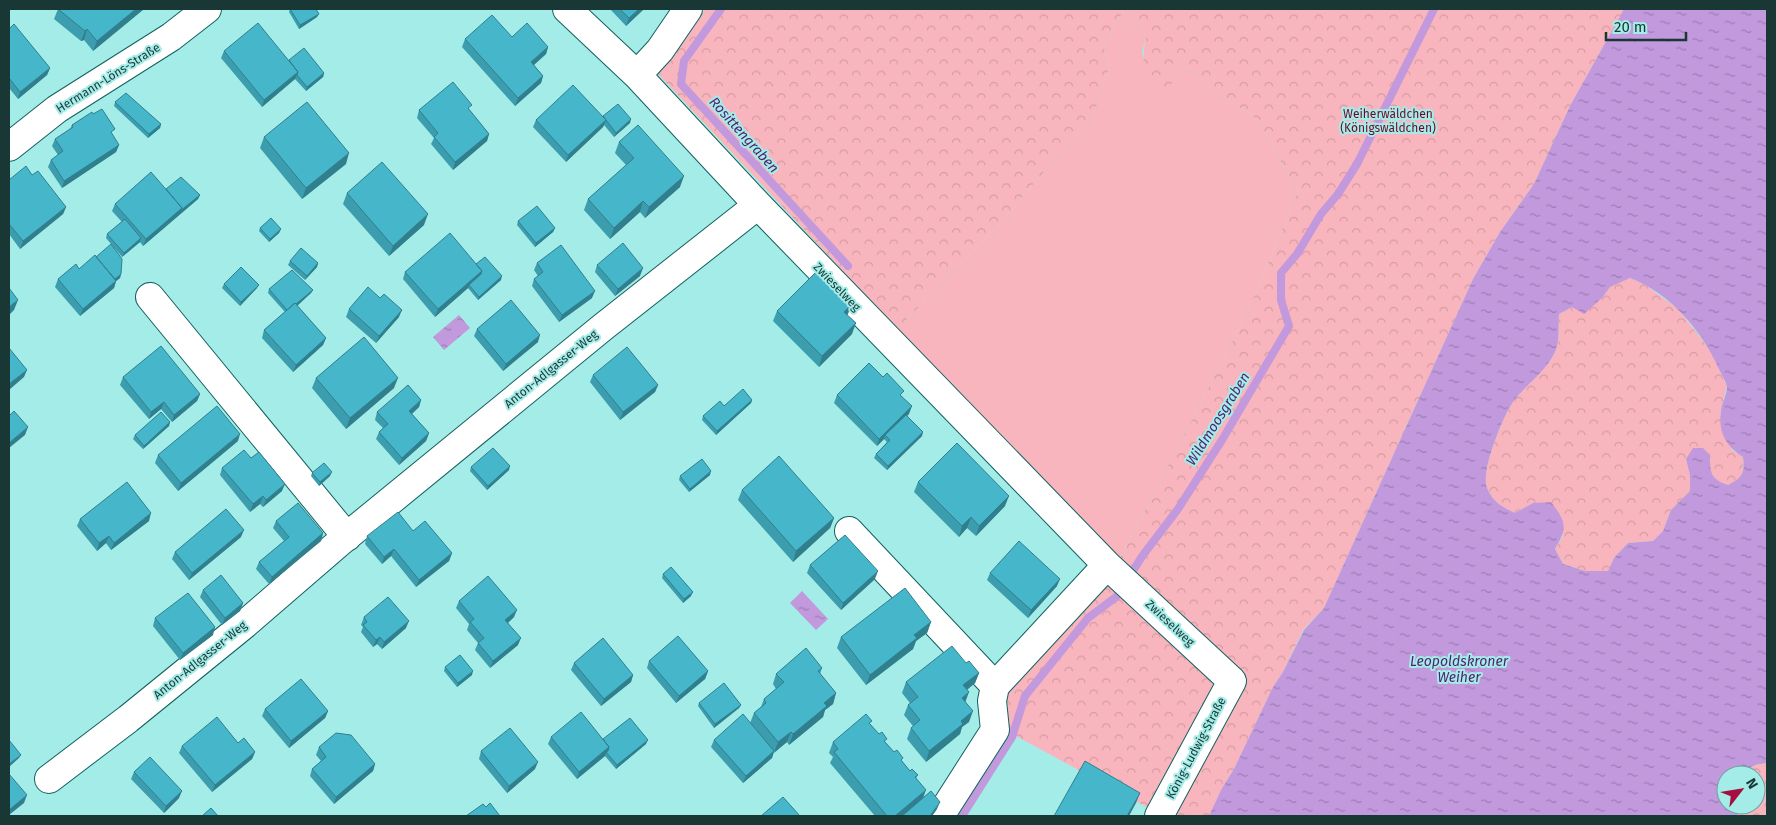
<svg xmlns="http://www.w3.org/2000/svg" width="1776" height="825" viewBox="0 0 1776 825" font-family="'Fira Sans',sans-serif">
<defs>
<pattern id="forest-crowns" width="20" height="18" patternUnits="userSpaceOnUse" patternTransform="scale(1.25)"><rect width="20" height="18" fill="#f9b5bd"/><path d="M2 6a3 3 0 1 1 6 0M12 15a3 3 0 1 1 6 0" fill="none" stroke="#d59ca3"/></pattern>
<pattern id="water-ripples" width="26" height="14" patternUnits="userSpaceOnUse" patternTransform="scale(1.25)"><rect width="26" height="14" fill="#c199dc"/><path d="M2 4q2-2 4 0t4 0M15 11q2-2 4 0t4 0" fill="none" stroke="#9c7eb3"/></pattern>
</defs>
<rect width="100%" height="100%" fill="#a4ece8"/>
<path fill="#f9b5bd" d="M1124,9H1127L1146,37L1142,52L1146,72L1174,82L1178,67L1193,70L1212,89L1257,119L1298,192L1248,311L1119,561L897,329L997,227L1053,161L1092,120L1109,68L1104,47Z"/>
<path fill="url(#forest-crowns)" d="M705,9H1124L1104,47L1109,68L1092,120L1053,161L997,227L897,329L658,74Z
M1127,9H1624L1570,106L1534,184L1500,232L1473,279L1324,608L1303,630L1283,672L1273,687L1234,769L1221,790L1209,816H1150L1152,810L1003,729L1004,695L1119,561L1248,311L1298,192L1257,119L1212,89L1193,70L1179,67L1174,82L1165,88C1162,87 1157,86 1154,84C1140,74 1143,51 1146,37Z
M1630,278L1644,284L1678,309L1711,351L1727,386L1720,414L1732,450L1743,457C1744,473 1743,478 1728,485L1717,481L1710,471L1686,459L1690,475V491L1671,510L1663,531L1653,541L1628,543L1614,558L1608,571H1585L1563,564L1555,549L1563,536L1533,503L1515,513C1502,507 1493,502 1487,488C1480,472 1503,416 1513,402C1526,384 1545,373 1555,352C1560,342 1558,325 1559,314L1572,307L1602,298L1610,286Z
M1767,763V816H1738L1734,805H1756V775H1744C1750,765 1757,764 1767,763Z"/>
<path fill="url(#water-ripples)" fill-rule="evenodd" d="M1624,9H1767V763C1757,764 1750,765 1744,775H1726V805H1734L1738,816H1209L1221,790L1234,769L1273,687L1283,672L1304,630L1324,608L1473,279L1500,232L1534,184L1570,106ZM1630,278C1670,293 1702,331 1719,369C1721,374 1726,381 1727,387C1727,392 1724,400 1722,405C1717,429 1723,444 1743,457C1745,472 1743,478 1728,485C1710,479 1710,472 1710,455L1703,448H1693L1686,459L1690,475V491L1671,510L1663,531L1653,541L1628,543L1614,558L1608,571H1585L1563,564L1555,549C1568,527 1566,522 1551,502L1533,503L1515,513C1502,507 1493,502 1487,488C1480,472 1503,416 1513,402C1526,384 1545,373 1555,352C1560,342 1558,325 1559,314L1572,307L1584,314L1602,298L1610,287Z
M459,315L470,328L444,350L433,337Z
M802,591L828,619L816,630L790,603Z"/>
<g fill="none" stroke-linecap="round" stroke-linejoin="round">
<path stroke="#c199dc" stroke-width="8" d="M721,9L684,61L681,84L848,266
M962,816L1012,737L1025,696L1088,618L1116,597L1143,555L1178,509L1222,440L1289,326L1281,300V273L1297,254L1321,214L1338,194L1357,164L1434,9"/>
<defs>
<path id="street" d="M567,9L637,75L758,205L1107,565L1232,681L1159,816
M637,75L660,50L688,9
M9,147L57,109L171,37L207,9
M150,297L347,537
M849,531L995,686L1107,565
M49,779L128,719L245,624L340,542L603,327L758,205
M940,816L995,730L992,701L995,686"/>
</defs>
<use href="#street" stroke="#12615e" stroke-width="30"/>
<use href="#street" stroke="#fff" stroke-width="28"/>
</g>
<path fill="#3c9dae" d="M58,9H144L93,51L84,40L81,41L54,19Z
M290,9L317,17L299,29L289,12Z
M610,9H644L626,26Z
M9,29L50,68L47,75L18,99L9,88Z
M512,37L548,47L546,54L534,65L543,76L541,83L515,106L462,47L465,39Z
M224,51L289,60L324,73L323,77L306,91L295,79L262,107L221,58Z
M115,102L161,124L160,128L148,138L114,106Z
M419,110L470,111L489,134L487,141L453,170L431,144L434,138L417,118Z
M93,114L119,145L116,152L62,188L48,167L51,160L58,155L52,146L55,139L70,129L72,125Z
M603,116L630,123L614,137L604,125L603,127L566,162L533,127L536,120Z
M264,137L346,164L302,199L260,148Z
M619,142L680,187L645,218L640,212L610,239L584,210L588,199L626,165L615,153Z
M32,175L66,207L63,214L20,249L9,234V180Z
M166,189L200,195L198,199L143,246L140,242L122,257L106,238L107,234L122,222L112,211L115,204Z
M347,193L424,225L389,256L343,204Z
M518,221L555,228L553,232L535,247L517,225Z
M260,228L281,229L279,233L269,242L259,231Z
M96,257L121,274L120,278L116,281L114,288L80,316L55,287L58,279L79,269Z
M290,261L318,263L317,267L305,280L288,265Z
M537,263L592,298L559,322L532,286L534,279L538,276L534,270Z
M476,264L501,280L478,300L468,288L435,317L403,279L405,272Z
M597,265L640,276L615,296L595,272Z
M224,284L257,288L240,306L222,288Z
M269,289L313,290L311,293L297,306L326,338L323,345L293,372L262,338L264,330L285,312L268,293Z
M380,298L399,317L376,343L346,317L349,309Z
M777,311L848,314L847,315L852,334L819,367L773,321Z
M477,329L538,342L503,371L474,336Z
M593,375L658,385L655,392L620,420L590,382Z
M123,377L200,394L197,401L172,422L161,409L149,419L120,385Z
M316,378L394,388L346,429L312,388Z
M837,395L902,396L909,414L907,416L922,436L887,470L874,458L876,454L887,442L884,439L877,446L834,403Z
M421,400L419,407L412,414L429,433L426,441L399,465L376,439L379,432L383,428L375,420L377,412Z
M752,400L751,403L716,435L702,420L703,416Z
M170,422L169,426L143,449L133,439L135,435Z
M238,441L178,491L155,463L158,455Z
M251,458L282,491L263,507L260,504L250,512L220,475L222,468Z
M471,467L509,470L487,490L470,471Z
M312,473L330,476L319,486L311,476Z
M710,475L689,492L679,480L680,476Z
M918,482L1005,506L976,536L967,528L959,537L914,492Z
M742,490L834,518L830,528L793,562L738,500Z
M80,519L149,521L111,550L106,543L97,551L77,526Z
M276,521L323,533L321,541L269,584L256,569L259,562L284,541L273,528Z
M413,531L452,553L449,561L416,587L391,556L382,564L365,544L367,536Z
M241,537L189,580L172,559L175,552Z
M810,565L875,579L841,610L807,573Z
M990,573L1057,586L1028,618L987,580Z
M663,574L691,596L683,603L662,578Z
M203,590L243,603L240,611L222,625L200,597Z
M459,601L514,617L508,623L518,645L490,668L475,650L478,643L467,630L469,624L456,608Z
M364,617L406,628L382,649L377,644L373,647L361,632L363,627L361,625Z
M155,618L213,635L180,660L153,626Z
M931,622L927,633L916,641L913,649L866,685L837,648L841,637Z
M649,661L708,671L705,679L676,703L647,668Z
M574,663L633,675L631,682L601,706L571,670Z
M966,663L979,673L975,683L967,690L965,702L969,722L962,727L960,734L926,762L907,739L911,728L913,726L904,715L908,705L910,703L902,693L906,682Z
M445,667L472,675L457,687L444,671Z
M822,668L820,674L836,693L833,704L825,710L823,717L789,745L787,742L774,752L772,758L743,783L711,747L714,740L750,723L754,713L761,707L764,699L776,689L773,684L776,674Z
M699,703L741,705L739,708L714,728L698,706Z
M265,709L328,711L325,718L289,748L262,716Z
M870,724L910,771L918,775L916,778L923,799L937,809L932,816H875L830,763L833,757L829,753L833,742Z
M551,737L603,739L646,744L616,769L605,756L577,779L548,744Z
M238,743L255,752L252,759L212,792L179,753L182,746Z
M319,747L375,764L373,771L334,804L310,776L312,769L321,761L316,755Z
M481,751L535,769L507,793L479,759Z
M134,772L179,798L164,813L131,779Z"/>
<path fill="#317f8d" d="M136,9H144L93,51L97,41Z
M639,9H644L626,26L629,18Z
M319,14L317,17L299,29L300,25Z
M87,29L84,40L81,41L85,31Z
M548,47L546,54L528,70L531,62Z
M50,68L47,75L18,99L20,92Z
M298,72L295,79L262,107L264,100Z
M324,73L323,77L306,91L307,87Z
M543,76L541,83L515,106L518,98Z
M631,119L630,123L614,137L616,133Z
M606,120L603,127L566,162L568,155Z
M161,124L160,128L148,138L149,134Z
M489,134L487,141L453,170L455,162Z
M119,145L116,152L62,188L64,181Z
M349,153L346,164L302,199L306,188Z
M684,176L680,187L645,218L649,207Z
M200,195L198,199L143,246L146,239L182,208Z
M643,201L640,212L610,239L614,228Z
M66,207L63,214L20,249L23,241Z
M428,214L424,225L389,256L393,246Z
M555,228L553,232L535,247L536,243Z
M281,229L279,233L269,242L270,239Z
M141,238L140,242L122,257L124,253Z
M318,263L317,267L305,280L307,276Z
M643,268L640,276L615,296L618,289Z
M482,271L479,278L469,285L468,288L435,317L438,309Z
M121,274L120,278L111,285L112,281Z
M502,276L501,280L478,300L479,297Z
M116,281L114,288L80,316L83,309Z
M259,285L257,288L240,306L241,302Z
M313,290L311,293L287,315L288,311Z
M595,291L592,298L559,322L562,315Z
M18,300L14,310L9,315V307Z
M852,304L848,314L840,322L844,312Z
M402,310L399,317L376,343L379,336Z
M856,323L852,334L819,367L822,356Z
M540,335L538,342L503,371L506,364Z
M326,338L323,345L293,372L296,365Z
M27,370L24,377L9,390V384Z
M398,378L394,388L346,429L350,418Z
M658,385L655,392L620,420L623,412Z
M200,394L197,401L172,422L174,415Z
M421,400L419,407L407,418L409,411Z
M752,400L751,403L716,435L717,431Z
M164,402L161,409L149,419L151,412Z
M912,406L909,414L886,436L885,435L884,439L877,446L879,439Z
M170,422L169,426L143,449L144,446Z
M28,427L25,435L9,448V443Z
M923,432L922,436L887,470L888,466Z
M429,433L426,441L399,465L402,458Z
M240,434L238,441L178,491L181,483Z
M510,466L509,470L487,490L488,486Z
M711,471L710,475L689,492L690,489Z
M332,472L330,476L319,486L320,482Z
M285,484L282,491L263,507L266,500Z
M263,496L260,504L250,512L253,504Z
M1009,496L1005,506L976,536L979,526Z
M151,513L149,521L111,550L114,543Z
M971,517L967,528L959,537L962,526Z
M834,518L830,528L793,562L796,551Z
M244,530L241,537L189,580L192,573Z
M323,533L321,541L269,584L272,577Z
M109,536L106,543L97,551L99,543Z
M394,549L391,556L382,564L384,557Z
M452,553L449,561L416,587L419,580Z
M878,571L875,579L841,610L843,603Z
M1060,579L1057,586L1028,618L1031,610Z
M693,592L691,596L683,603L684,599Z
M243,603L240,611L222,625L225,618Z
M517,610L514,617L503,627L505,620Z
M409,621L406,628L382,649L384,642Z
M931,622L927,633L916,641L913,649L866,685L870,675L914,635Z
M215,627L213,635L180,660L183,653Z
M380,637L377,644L373,647L376,640Z
M521,638L518,645L490,668L493,661Z
M473,671L472,675L457,687L458,683Z
M708,671L705,679L676,703L679,696Z
M979,673L975,683L959,696L963,685Z
M633,675L631,682L601,706L604,699Z
M969,692L965,703L962,698Z
M836,693L833,704L825,710L823,717L789,745L793,734L824,703Z
M741,705L739,708L714,728L715,724Z
M328,711L325,718L289,748L291,741Z
M973,711L969,722L962,727L960,734L926,762L929,751L961,721Z
M791,732L787,742L774,753L778,742Z
M648,740L646,744L616,769L617,765Z
M609,747L607,753L606,752L605,756L577,779L579,772Z
M774,751L772,758L743,783L746,776Z
M255,752L252,759L212,792L215,785Z
M21,755L19,758L9,767V764Z
M538,762L535,769L507,793L509,786Z
M375,764L373,771L334,804L336,797Z
M926,790L922,801L904,816H895Z
M182,791L179,798L164,813L166,806Z
M1140,793L1136,803L1129,816H1127Z
M27,795L24,803L9,815V810Z
M940,802L937,809L932,816H930Z"/>
<path fill="#46b6ca" stroke="#317f8d" d="M58,9H136L97,41L87,29L85,31Z
M290,9H316L319,14L300,25Z
M620,9H639L629,18Z
M492,15L512,37L527,23L548,47L531,62L543,76L518,98L465,39Z
M258,23L298,72L264,100L224,51Z
M14,24L50,68L20,92L9,78V29Z
M304,48L324,73L307,87L297,75L298,72L289,60Z
M453,82L472,105L468,108L489,134L455,162L434,137L438,133L419,110Z
M573,85L606,120L568,155L536,120Z
M126,93L161,124L149,134L115,102Z
M307,102L349,153L306,188L264,137Z
M618,104L631,119L616,133L603,116Z
M102,109L115,129L111,132L119,145L64,181L51,160L63,151L55,139L73,127L72,125L92,112L93,114Z
M638,125L684,176L649,207L643,201L614,228L588,199L634,158L619,142Z
M382,162L428,214L393,246L347,193Z
M26,166L32,175L38,171L66,207L23,241L9,224V180Z
M151,172L182,208L146,239L115,204Z
M181,177L200,195L180,211L182,208L166,189Z
M537,206L555,228L536,243L518,221Z
M271,218L281,229L270,239L260,228Z
M125,219L141,238L124,253L107,234Z
M450,233L482,271L438,309L405,272Z
M623,243L643,268L618,289L597,265Z
M111,244L122,259L121,274L115,279L96,257Z
M561,245L595,291L562,315L534,279L543,272L537,263Z
M301,248L318,263L307,276L290,261Z
M95,255L116,281L83,309L58,279L76,264L79,269Z
M485,257L502,276L479,297L469,285L481,274L482,271L476,264Z
M241,267L259,285L241,302L224,284Z
M292,270L313,290L296,304L295,303L287,310L269,289Z
M818,270L852,304L844,312L856,323L822,356L777,311Z
M368,287L380,298L384,294L402,310L379,336L349,309Z
M9,288L18,300L9,307Z
M511,300L540,335L506,364L477,329Z
M295,303L326,338L296,365L264,330Z
M364,337L398,378L350,418L316,378Z
M161,346L200,394L174,415L164,402L151,412L123,377Z
M627,347L658,385L623,412L593,375Z
M9,348L27,370L9,384Z
M869,363L883,377L887,373L904,391L900,395L912,406L879,439L837,395Z
M408,385L421,400L409,411L429,433L402,458L379,432L388,424L377,412Z
M743,389L752,400L717,431L703,416L720,401L724,406Z
M217,406L240,434L181,483L158,455Z
M14,411L28,427L9,443V416Z
M161,412L170,422L144,446L135,435Z
M906,415L923,432L888,466L876,454L890,440L885,435Z
M957,443L1009,496L979,526L971,517L962,526L918,482Z
M493,448L510,466L488,486L471,467Z
M244,450L251,458L259,452L285,484L266,500L263,496L253,504L222,468Z
M779,456L834,518L796,551L742,490Z
M702,459L711,471L690,489L680,476Z
M324,463L332,472L320,482L312,473Z
M127,482L151,513L114,543L109,536L99,543L80,519Z
M298,503L323,533L272,577L259,562L289,537L276,521Z
M226,509L244,530L192,573L175,552Z
M398,512L413,531L425,521L452,553L419,580L394,549L384,557L367,536Z
M845,535L878,571L843,603L810,565Z
M1019,541L1060,579L1031,610L990,573Z
M671,567L693,592L684,599L663,574Z
M221,575L243,603L225,618L203,590Z
M488,576L517,610L505,620L521,638L493,661L478,643L484,638L470,622L474,619L459,601Z
M905,588L931,622L914,635L917,638L870,675L841,637Z
M188,593L215,627L183,653L155,618Z
M388,597L409,621L384,642L380,637L376,640L363,625L367,622L364,617Z
M678,636L708,671L679,696L649,661Z
M603,638L633,675L604,699L574,663Z
M952,646L966,663L969,661L979,673L963,685L969,692L962,698L973,711L961,721L963,724L929,751L911,728L920,720L908,705L918,697L906,682Z
M806,648L822,668L818,671L836,693L824,703L827,706L793,734L791,732L778,742L754,713L766,703L764,699L784,682L776,674Z
M460,655L473,671L458,683L445,667Z
M301,679L328,711L291,741L265,709Z
M724,683L741,705L715,724L699,703Z
M581,712L609,747L579,772L551,737Z
M743,714L774,751L746,776L714,740Z
M866,714L872,721L869,723L879,734L882,732L887,739L884,741L894,752L897,750L903,758L901,760L910,771L912,769L918,775L915,777L926,790L895,816H887L834,752L838,749L833,742Z
M217,717L238,743L244,738L255,752L215,785L182,746Z
M630,718L648,740L617,765L606,752L608,751L609,747L603,739Z
M510,728L538,762L509,786L481,751Z
M336,733L351,735L375,764L336,797L312,769L326,757L319,747Z
M9,740L21,755L9,764Z
M150,757L182,791L166,806L134,772Z
M1085,761L1140,793L1127,816H1054Z
M9,774L27,795L9,810Z
M931,791L940,802L930,816H902Z
M783,797L800,816H761Z
M490,803L500,816H466L483,804L486,807Z
M211,808L218,816H202Z"/>
<g text-anchor="middle" dominant-baseline="central" stroke-width="4" stroke-linejoin="round" paint-order="stroke">
<g font-size="12" fill="#193735" stroke="#a4ece8">
<text transform="translate(108 78) rotate(-32)">Hermann-Löns-Straße</text>
<text transform="translate(837 287) rotate(46)">Zwieselweg</text>
<text transform="translate(551 369) rotate(-39)">Anton-Adlgasser-Weg</text>
<text transform="translate(1170 623) rotate(43)">Zwieselweg</text>
<text transform="translate(200 660) rotate(-39)">Anton-Adlgasser-Weg</text>
<text transform="translate(1196 748) rotate(-62)">König-Ludwig-Straße</text>
</g>
<g font-size="12" fill="#6f0828" stroke="#a4ece8">
<text x="1388" y="114">Weiherwäldchen<tspan x="1388" dy="14">(Königswäldchen)</tspan></text>
</g>
<g font-size="14" font-style="italic" fill="#521e6d" stroke="#a4ece8">
<text transform="translate(744 135) rotate(48)">Rosittengraben</text>
<text transform="translate(1218 419) rotate(-58)">Wildmoosgraben</text>
<text x="1459" y="661">Leopoldskroner<tspan x="1459" dy="16">Weiher</tspan></text>
</g>
</g>
<rect width="1776" height="825" fill="none" stroke="#193735" stroke-width="20"/>
<g transform="translate(1741 790) rotate(59)"><circle r="24" fill="#a4ece8" stroke="#6ca4a0"/>
<path d="M0-4L9 19L0 12L-9 19Z" fill="#a60e40"/>
<text y="-8" font-size="14" font-weight="bold" text-anchor="middle" fill="#193735">N</text>
</g>
<path d="M1606 32v8h80v-8" fill="none" stroke="#193735" stroke-width="2.5"/>
<text x="1614" y="32" font-size="15" fill="#193735" stroke="#a4ece8" stroke-width="4" paint-order="stroke">20 m</text>
</svg>
